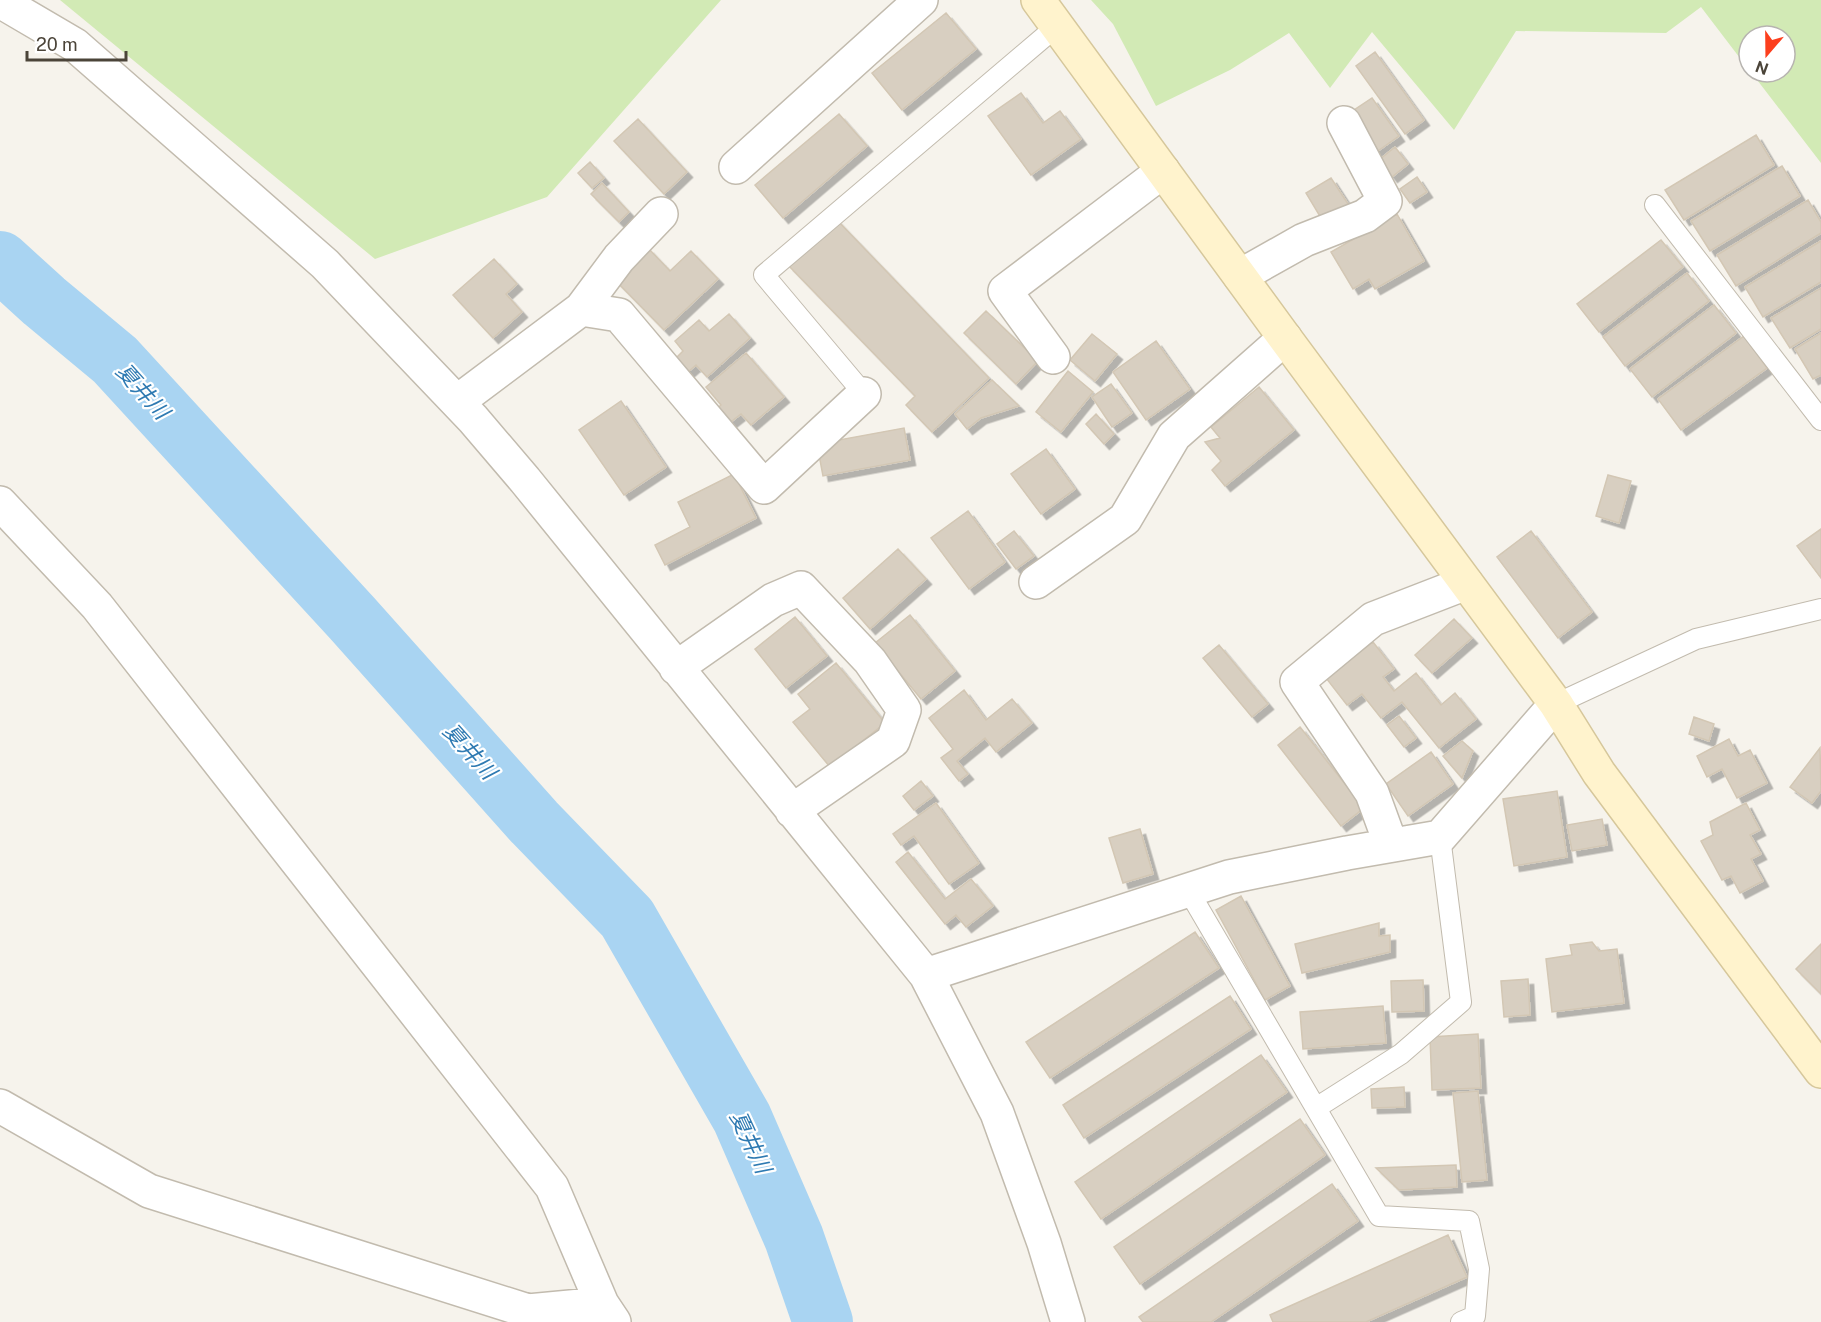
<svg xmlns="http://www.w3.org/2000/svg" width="1821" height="1322" viewBox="0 0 1821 1322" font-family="'Public Sans','Noto Sans JP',sans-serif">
<defs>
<filter id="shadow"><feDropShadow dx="5.5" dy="5.5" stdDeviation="0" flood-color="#0004"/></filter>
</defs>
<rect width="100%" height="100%" fill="#f6f3ec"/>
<path fill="#d2eab5" d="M60,0H721L547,197L375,259Z
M1091,0H1821V163L1751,72H1785V36H1749V70L1701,7L1666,33L1516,31L1454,130L1372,32L1330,88L1289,33L1230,70L1156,106L1113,24Z"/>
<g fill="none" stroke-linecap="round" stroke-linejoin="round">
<path stroke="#a9d4f2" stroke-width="60" d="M0,261L44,301L115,360L352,618L534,822L627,918L742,1118L794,1238L823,1322"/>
</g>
<path fill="#d8cfc1" stroke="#d3c7b4" stroke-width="1.5" filter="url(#shadow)" d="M946,13L976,49L902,110L872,73Z
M1375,52L1424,120L1405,134L1356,66Z
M1021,93L1043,123L1060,111L1081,139L1031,175L988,116Z
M1372,98L1399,136L1375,153L1348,114Z
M839,114L867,146L783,218L755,185Z
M638,119L687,172L664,194L614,141Z
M1756,135L1774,165L1684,220L1665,190Z
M1395,147L1408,164L1392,177L1379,160Z
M590,162L604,178L592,188L578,173Z
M1782,166L1800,196L1710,251L1691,221Z
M1417,177L1427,192L1410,203L1400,189Z
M1331,178L1350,207L1324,223L1306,193Z
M602,183L629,212L619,222L591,194Z
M1808,200L1821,222V233L1736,286L1717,255Z
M1397,214L1424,261L1375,289L1369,279L1353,289L1331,252Z
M836,219L989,378L932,432L906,405L915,396L788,265Z
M1661,240L1683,267L1599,332L1577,304Z
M1821,241V282L1763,317L1745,287Z
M648,248L670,271L691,251L718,279L664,330L615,280Z
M494,259L517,284L506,294L522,312L493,338L453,295Z
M1687,273L1709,301L1625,366L1603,337Z
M1821,288V329L1790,348L1771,318Z
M1714,305L1736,333L1652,397L1630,369Z
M986,311L1038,361L1016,384L964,333Z
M729,314L750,338L707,377L696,365L688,372L676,358L683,351L675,341L699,320L709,331Z
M1821,333V375L1813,379L1795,349Z
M1092,334L1117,354L1095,381L1070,360Z
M1744,336L1767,368L1681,430L1658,399Z
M1156,341L1190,389L1146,420L1113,372Z
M746,353L784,397L751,425L741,414L727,425L714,411L721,405L706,387Z
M1068,371L1093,392L1061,432L1036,412Z
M992,380L1019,406L981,418L967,429L955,414Z
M1111,384L1132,413L1112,427L1092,397Z
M1259,387L1294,430L1225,486L1212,470L1221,461L1205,442L1220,438L1211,427Z
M621,401L666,467L624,495L579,430Z
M1096,414L1114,434L1104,444L1086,424Z
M904,428L910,460L823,476L817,444Z
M1046,449L1075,489L1041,514L1011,474Z
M734,474L756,518L665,565L655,545L690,527L678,502Z
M1608,475L1631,481L1619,523L1596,516Z
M968,511L1005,562L969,589L931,538Z
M1821,529V578L1797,546Z
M1014,531L1034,556L1016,569L997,544Z
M1531,531L1592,612L1558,638L1497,557Z
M898,549L926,579L870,629L843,598Z
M910,615L955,671L921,699L875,643Z
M795,617L827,656L786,688L755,649Z
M1454,619L1472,638L1432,673L1415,655Z
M1373,642L1394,669L1383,677L1394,691L1416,673L1441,705L1455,693L1476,719L1439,748L1402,702L1381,718L1362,694L1347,705L1326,678Z
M1219,645L1268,704L1252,717L1203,658Z
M836,663L885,723L830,767L793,722L810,709L798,694Z
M964,690L986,720L1012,699L1032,723L996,752L985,738L957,761L968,774L959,781L941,758L953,749L929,718Z
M1399,716L1416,738L1404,747L1387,725Z
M1694,717L1714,724L1709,741L1689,734Z
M1300,727L1364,808L1341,826L1278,745Z
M1729,739L1738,756L1750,750L1767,783L1737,798L1722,769L1707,777L1697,756Z
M1462,741L1473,751L1462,778L1443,756Z
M1820,748L1821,791L1812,803L1790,787Z
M1431,752L1453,784L1408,816L1386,784Z
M921,781L933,796L914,810L903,796Z
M1557,791L1567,857L1514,866L1503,799Z
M936,803L979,863L949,884L914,836L901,845L893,834Z
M1746,803L1760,830L1750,835L1761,854L1751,859L1763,881L1740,893L1731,876L1722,880L1701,841L1713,835L1710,822Z
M1602,819L1607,845L1572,851L1567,825Z
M1140,829L1153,874L1123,883L1109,838Z
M908,852L945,899L971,879L993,906L966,927L956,915L945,924L896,862Z
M1241,896L1290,986L1265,1000L1216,910Z
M1379,923V936L1390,935V952L1302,973L1295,944Z
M1195,932L1219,968L1050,1078L1026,1042Z
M1592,942L1599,951L1617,949L1624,1003L1552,1012L1546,959L1572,955L1570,945Z
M1821,944V994L1796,969Z
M1528,979L1530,1015L1504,1017L1501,981Z
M1423,980L1424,1011L1392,1012L1391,981Z
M1230,996L1251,1029L1084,1138L1063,1105Z
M1383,1006L1386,1043L1303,1049L1300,1012Z
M1478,1034L1481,1088L1432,1090L1430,1037Z
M1261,1055L1287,1092L1101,1219L1075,1182Z
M1404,1087L1405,1107L1372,1108L1371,1089Z
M1478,1091L1487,1180L1462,1182L1453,1093Z
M1300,1119L1325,1155L1140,1284L1114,1247Z
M1456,1165L1457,1187L1399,1190L1376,1168Z
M1332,1184L1358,1221L1211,1322H1143L1139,1317Z
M1448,1235L1467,1277L1366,1322H1273L1270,1315Z"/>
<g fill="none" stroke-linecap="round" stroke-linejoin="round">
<defs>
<path id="lane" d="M1655,205L1821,420
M864,394L764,275L1057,26
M1556,704L1696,639L1821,609
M1188,890L1379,1216L1469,1221L1479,1269L1475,1316L1461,1322
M1316,1108L1401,1054L1461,1002L1440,837"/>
<path id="street" d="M0,1L75,45L325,264L473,419L525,480L926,975L997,1113L1044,1243L1068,1322
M736,167L921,0
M1240,276L1304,240L1365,216L1385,201L1344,123
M581,309L619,258L661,214
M1053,357L1005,291L1163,171
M457,402L581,309L619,315L764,487L864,394
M0,503L97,606L552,1187L602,1304L614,1322
M1036,582L1125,519L1174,436L1285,338
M676,668L773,600L801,588L870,661L904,710L893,741L792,811
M1391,845L1372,793L1297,682L1373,619L1466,583
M926,975L1229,877L1347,853L1440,837L1556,704
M0,1106L149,1191L528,1311L602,1304"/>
<path id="secondary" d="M1038,0L1285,338L1556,704L1599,773L1821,1071"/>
</defs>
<use href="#lane" stroke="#c2bbae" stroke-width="22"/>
<use href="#street" stroke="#c2bbae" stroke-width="36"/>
<use href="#secondary" stroke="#d6c79b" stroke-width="36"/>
<use href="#lane" stroke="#fff" stroke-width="20"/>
<use href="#street" stroke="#fff" stroke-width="33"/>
<use href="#secondary" stroke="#fff3cd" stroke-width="33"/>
</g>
<g text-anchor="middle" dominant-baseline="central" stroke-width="4.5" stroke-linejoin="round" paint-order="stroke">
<g font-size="22" font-style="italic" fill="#2e7ab2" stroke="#fff">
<text transform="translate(143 391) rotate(48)">夏井川</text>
<text transform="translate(470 751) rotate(48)">夏井川</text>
<text transform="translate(751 1142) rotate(65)">夏井川</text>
</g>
</g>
<g transform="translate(1767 54) rotate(200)"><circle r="28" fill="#ffffff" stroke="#b7b4b0" stroke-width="1.5"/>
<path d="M0-4.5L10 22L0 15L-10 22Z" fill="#fc3f1d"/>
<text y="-9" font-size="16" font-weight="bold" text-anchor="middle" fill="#4b4439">N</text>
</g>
<path d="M27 51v9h99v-9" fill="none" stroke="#4b4439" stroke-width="3"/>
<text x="36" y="51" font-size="18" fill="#4b4439" stroke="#ffffff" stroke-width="4.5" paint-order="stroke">20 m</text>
</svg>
